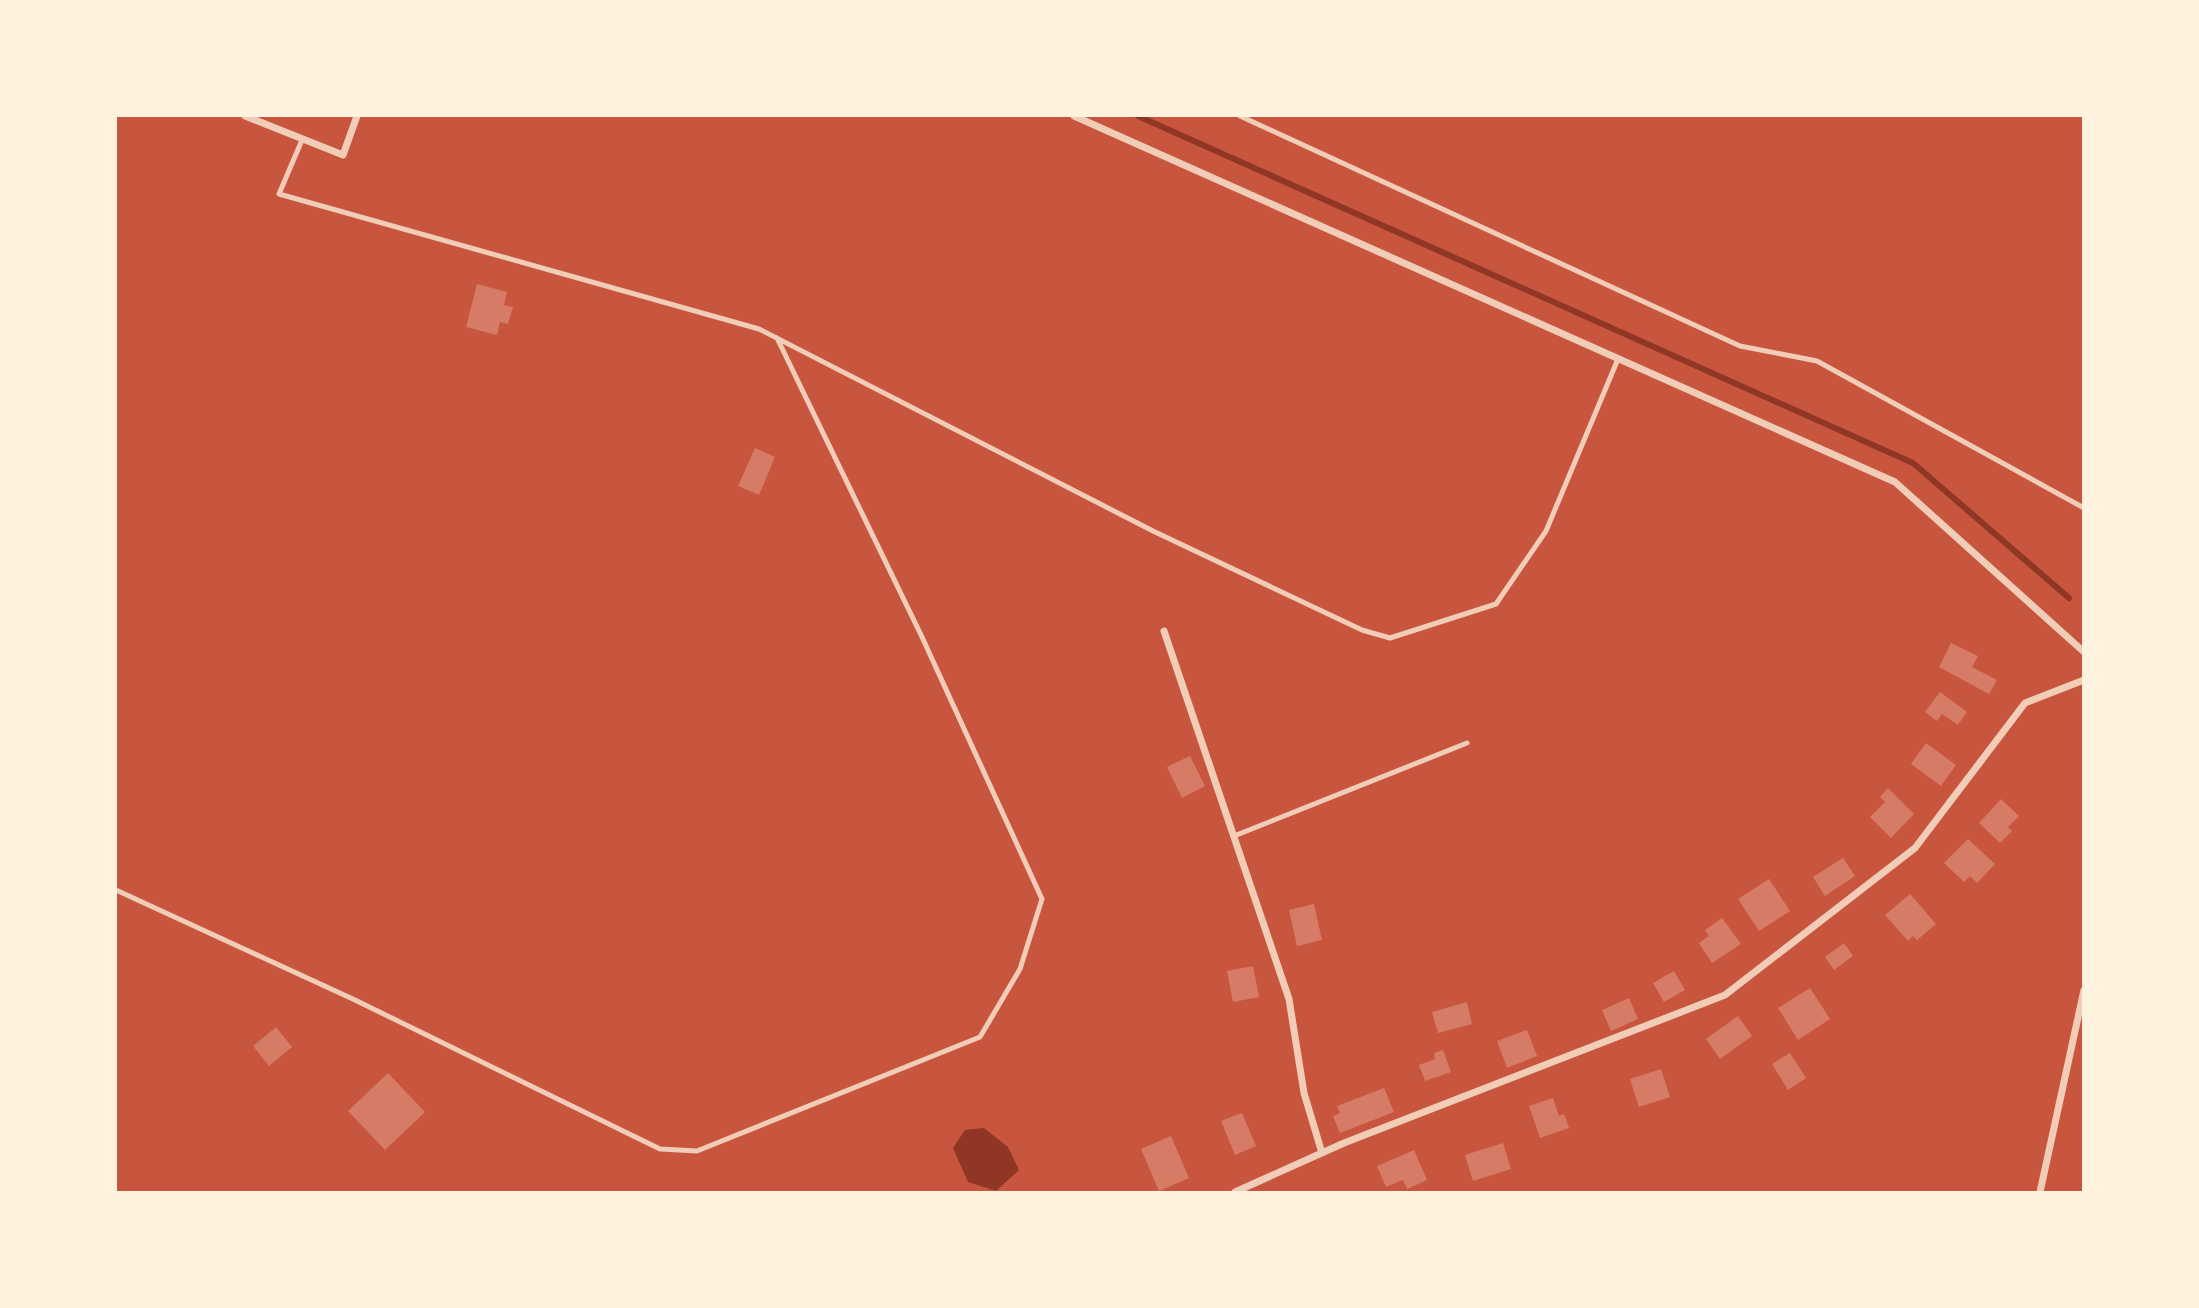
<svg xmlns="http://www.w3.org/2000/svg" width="2199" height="1308" viewBox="0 0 2199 1308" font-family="Arial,sans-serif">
<rect width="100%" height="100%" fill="#c8553d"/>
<path fill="#8f3625" d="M984,1128L1008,1147L1019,1170L996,1191L968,1182L953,1148L965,1130Z"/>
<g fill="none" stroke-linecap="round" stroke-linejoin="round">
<path stroke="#8f3625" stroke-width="6" d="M1138,116L1913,463L2069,598"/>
</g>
<path fill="#d67c66" d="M477,284L507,292L504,305L513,307L508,324L500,322L497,335L466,327Z
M755,448L775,457L759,495L738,486Z
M1951,643L1978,656L1972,667L1997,680L1989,694L1939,667Z
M1940,692L1967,712L1958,725L1942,714L1937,721L1925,712Z
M1926,743L1956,765L1941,786L1911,764Z
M1190,756L1205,786L1182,798L1167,767Z
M1888,788L1914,814L1891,838L1870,817L1885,802L1880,797Z
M2001,799L2019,816L2008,827L2012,831L2000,843L1979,823Z
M1968,839L1995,864L1977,883L1970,876L1964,882L1944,863Z
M1843,858L1855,876L1825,896L1813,877Z
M1769,879L1790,911L1759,931L1738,899Z
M1910,894L1936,924L1917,940L1913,936L1908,941L1885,915Z
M1314,904L1322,940L1297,946L1289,910Z
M1722,918L1741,944L1712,963L1699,943L1709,936L1705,930Z
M1844,943L1853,956L1834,970L1825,957Z
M1253,966L1259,997L1233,1002L1227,971Z
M1674,971L1685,990L1664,1002L1653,983Z
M1810,988L1830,1019L1798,1040L1778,1008Z
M1629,998L1638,1019L1611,1031L1602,1010Z
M1467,1002L1472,1024L1438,1033L1432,1012Z
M1738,1016L1752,1036L1720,1059L1706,1039Z
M276,1027L292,1047L269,1066L253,1046Z
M1527,1030L1537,1056L1507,1068L1497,1041Z
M1443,1050L1451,1072L1425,1081L1419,1065L1435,1059L1434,1053Z
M1790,1053L1806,1078L1788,1090L1772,1064Z
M1661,1069L1670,1097L1639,1107L1630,1079Z
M388,1073L425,1112L385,1150L348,1111Z
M1384,1088L1394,1112L1340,1133L1333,1116L1340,1113L1337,1106Z
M1553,1098L1559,1116L1564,1114L1569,1128L1540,1138L1529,1106Z
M1242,1113L1256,1146L1235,1155L1221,1121Z
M1171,1136L1189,1178L1159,1191L1141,1149Z
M1503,1143L1511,1169L1473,1181L1465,1155Z
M1414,1150L1427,1180L1407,1189L1403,1180L1386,1187L1377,1166Z"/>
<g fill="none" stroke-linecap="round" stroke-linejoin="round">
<path stroke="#f1ccb7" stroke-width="5" d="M1240,116L1740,346L1817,361L2084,508
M302,140L279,194L759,329L1153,531L1362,630L1390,638L1496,604L1546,531L1618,359
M1234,836L1467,743
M116,890L355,1000L660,1149L697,1151L980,1037L1020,969L1042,899L922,637L777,338"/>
<path stroke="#f1ccb7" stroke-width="7" d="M245,116L343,155L357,116
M1074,116L1895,482L2084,652
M1164,631L1289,999L1304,1093L1322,1153
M1235,1192L1344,1143L1725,995L1915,848L2025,703L2084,680
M2040,1192L2084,990"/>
</g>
<rect width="2199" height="1308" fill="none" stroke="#fff3e0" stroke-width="234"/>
</svg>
